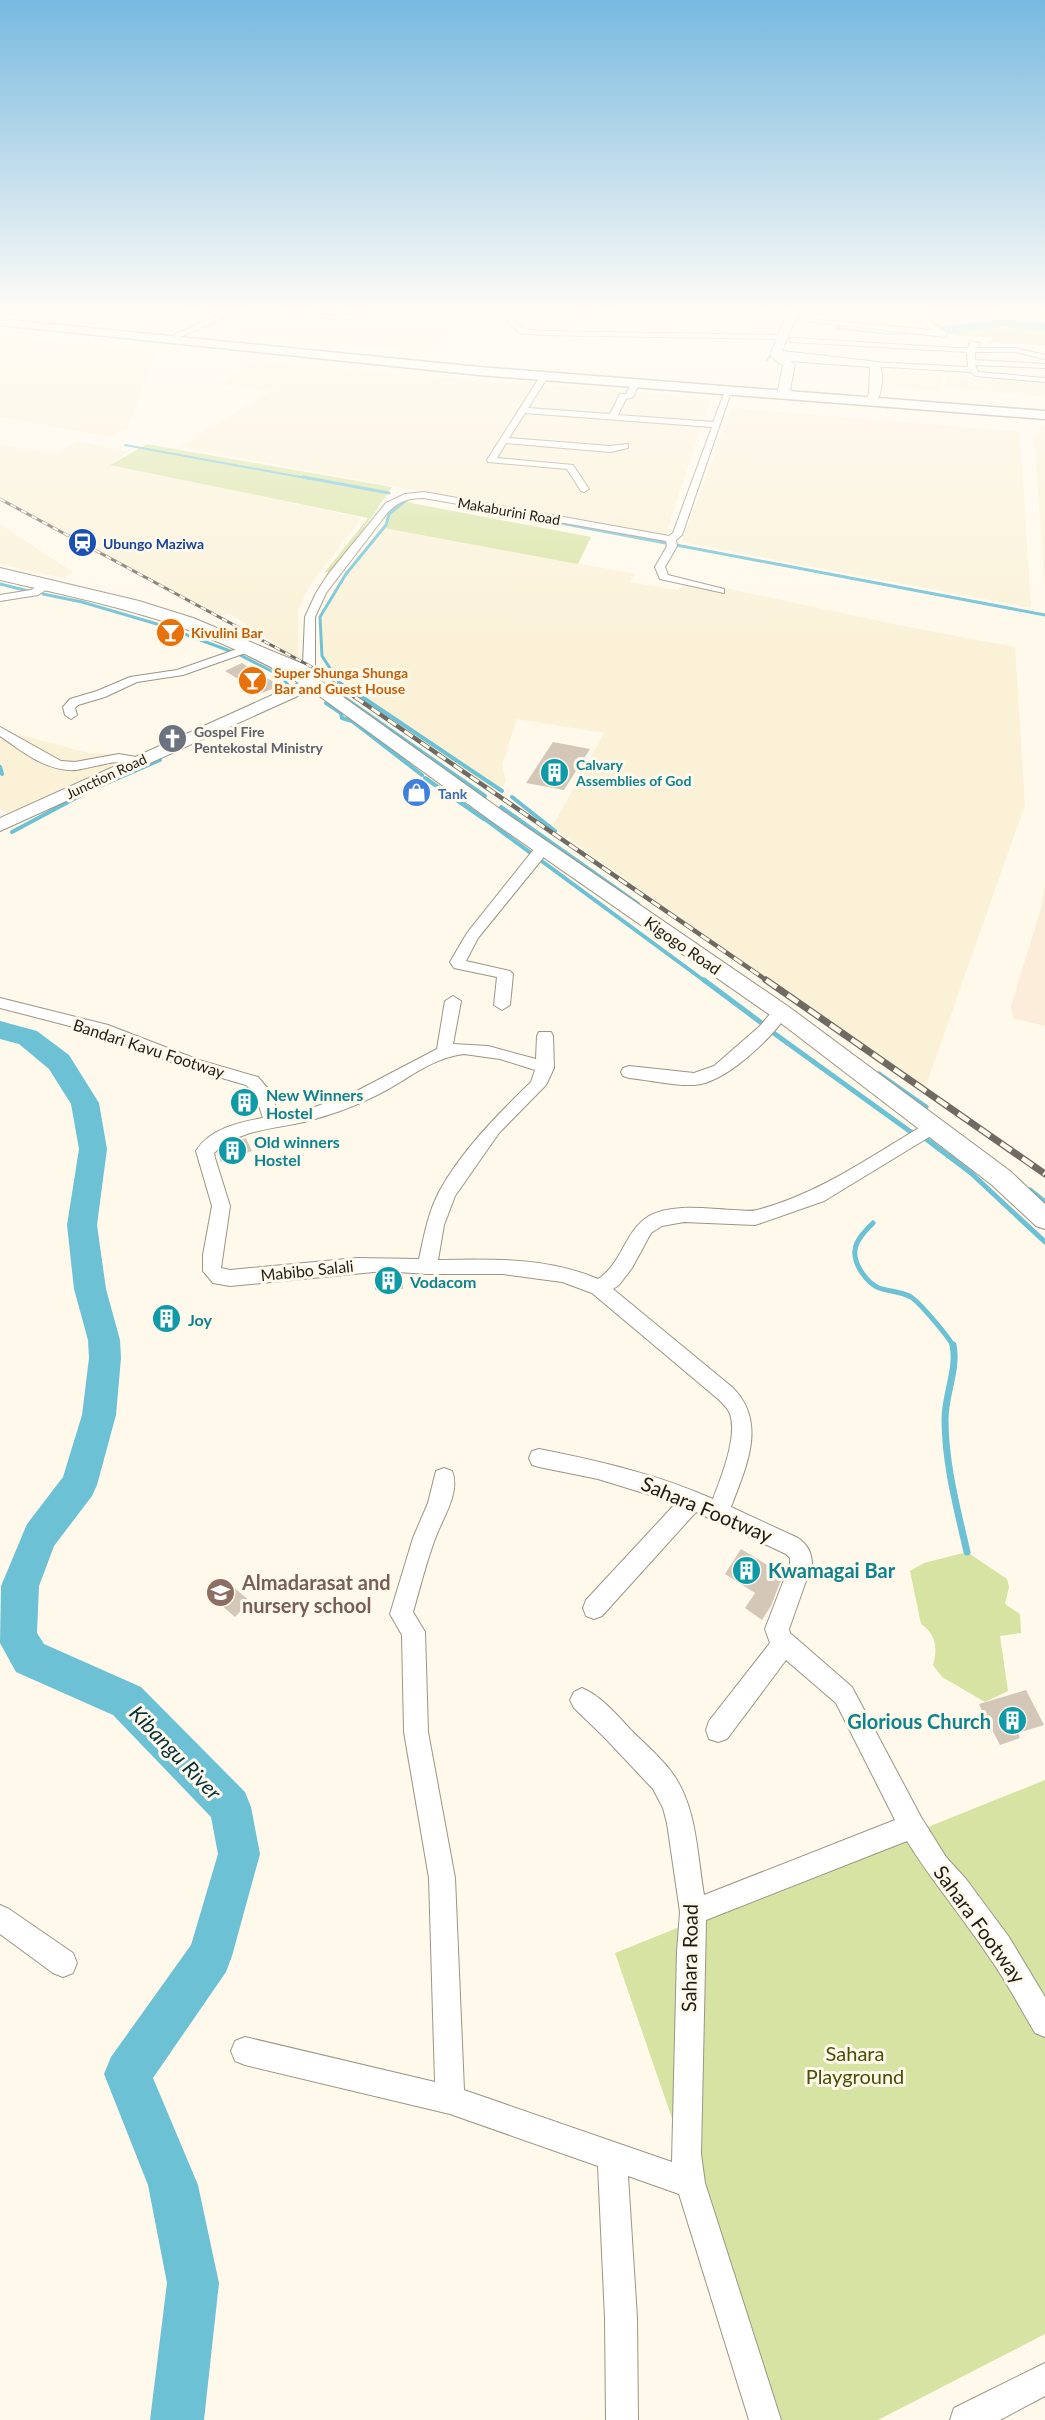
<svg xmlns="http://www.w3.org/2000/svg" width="1045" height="2420" viewBox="0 0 1045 2420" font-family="Lato,sans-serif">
<rect width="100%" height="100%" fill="#fff9eb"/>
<path fill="#faf1d7" d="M372,307H460L473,310L463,317L464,325L440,341L432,350L422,352L283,341L284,338L203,331L212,323L250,308H263L350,325Z
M870,307H923L921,318L872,312L869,311Z
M0,334L156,351L128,427L111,437L0,417Z
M258,360L273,362L308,367L268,391L218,384Z
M310,366L487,381L711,398L665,536L180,447Z
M882,369L942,374L941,391L881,386Z
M947,376L1045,381V397L944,387Z
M732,408L1020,432L1031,608L682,542Z
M1045,425V590L1034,435Z
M77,441L128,452L110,464L362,518L310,585L298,610V659L229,613L220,617L0,497V445L57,454Z
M0,524L73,572L63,578L0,564Z
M385,528L636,574L630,582L677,590L693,581L893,624L1015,647L1025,805L924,1091L552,827L624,697L604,733L517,719L502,765L506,781L504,785L492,789L372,706L348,685L324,660L321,618L352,569Z
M0,729L88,753L122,754L128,759L124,766L9,815L0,809Z"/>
<path fill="#fbedda" d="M1045,886V1026L1013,1018L1011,1006L1041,908Z"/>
<path fill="#d7e3a2" d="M931,307L1004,311L1006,319L1045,318V345L989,343L993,337C967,336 943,342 929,315Z
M147,444L392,487L333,573L325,572L368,518L110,465Z
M406,501L416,504L591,537L578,564L384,528C390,515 392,507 406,501Z
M967,1552L1007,1579L1009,1587L1005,1604L1020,1614L1021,1633L1000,1636L1008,1691L985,1702L942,1677L933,1665C938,1648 936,1634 921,1624L910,1571L924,1563Z
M1045,1780V2334L878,2420H776L615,1953Z"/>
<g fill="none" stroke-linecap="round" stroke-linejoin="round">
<path stroke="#6dc1d5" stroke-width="2" d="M831,322L836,323L837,328L887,334L918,333
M767,360L775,349
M125,445L311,479"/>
<path stroke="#6dc1d5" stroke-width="3" d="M303,477L389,493
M513,514L1045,615
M0,584L32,592
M43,594L82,602L157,624
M163,626L230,651
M240,655L281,676L292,690L289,691
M329,687L346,699
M364,699L339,682L322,656L320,617L346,574L386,525L389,514L410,497"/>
<path stroke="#6dc1d5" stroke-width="4" d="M343,697L485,796
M362,697L502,791
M326,703L341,713L342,718L352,721L422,775
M0,767L2,774
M425,778L484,819
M100,786L160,760
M512,797L555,831
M501,807L638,904
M486,820L706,982
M12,832L85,793"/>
<path stroke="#6dc1d5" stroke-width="5" d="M704,980L767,1027
M775,1034L915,1135
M879,1074L926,1107
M926,1139L971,1173L1045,1242
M1030,1190L1045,1202
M873,1223C866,1230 856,1240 855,1250C853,1264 867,1283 879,1288C890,1292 901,1291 911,1297C920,1303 949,1337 953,1346"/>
<path stroke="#6dc1d5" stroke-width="7" d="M953,1345C958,1369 945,1394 945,1419C945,1464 957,1508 967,1552"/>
<path fill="#6dc1d5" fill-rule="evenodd" d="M1002,319L1045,323V331L1005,326L939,335L933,331L939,327Z
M0,1021L37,1031L69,1055L99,1103L107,1149L97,1225L106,1289L120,1340L121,1358L116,1415L97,1485L92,1496L54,1546L39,1586L37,1633L44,1644L141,1687L245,1792L251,1807L260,1854L232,1956L226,1972L153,2078L198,2185L219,2283L204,2420H150L167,2283L148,2185L104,2074L111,2057L191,1945L218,1854L211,1817L113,1715L16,1672L0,1643L1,1586L27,1524L63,1477L82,1415L89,1358L88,1340L74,1289L67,1225L79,1149L71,1104L49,1069L19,1044L0,1039Z"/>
</g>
<path fill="#d4c7b8" d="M242,663L277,684L274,685L277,687L262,693L225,671Z
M553,742L590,749L564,790L526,783Z
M428,785L431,798L405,800L404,787Z
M246,1138L252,1151L221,1162L217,1153L232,1143Z
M384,1273L403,1275V1289L375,1290V1274Z
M741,1549L769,1566L766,1570L781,1580L771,1606L762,1620L745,1608L755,1593L725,1574Z
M224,1579L250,1601L235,1617L208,1594Z
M1026,1690L1044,1725L1018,1733L1020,1738L1000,1745L991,1728L986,1729L980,1717L984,1716L979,1704Z"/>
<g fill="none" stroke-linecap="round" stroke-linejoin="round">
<defs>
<path id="minor" d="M172,307C189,307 207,311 224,312C232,312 239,307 247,307L178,338L174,336L175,334L219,315Z
M272,307C295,307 317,316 340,316C350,315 356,307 367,307L351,319L337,320Z
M561,307H581L637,317L633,319Z
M922,307H930V321L946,333V337L796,320L800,318L932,330L922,322Z
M961,307H1015L1012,309Z
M511,319L524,329L542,331L782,335L786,337L782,339L542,335L519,333L507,321Z
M793,338L958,348H968L970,341L980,343L976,348H1015L1045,355V359L1015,352H975V360L1045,364V368L975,365L978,372L1045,378V382L976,376L971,372L871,366L867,364L871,362L968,367L967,352L790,342V338Z
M541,375L548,377L528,408L610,414L620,394H626L632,382H635L639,384L633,397L626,399L618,415L713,422L725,391L732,389L682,535L676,540L677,546L665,567L668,575L724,589V593L660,579L655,567L667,546L666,541L424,498C409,498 399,501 388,512L326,593L315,617V671L305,680H297L295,678L301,672L251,651L183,675L137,682L105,697L78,705L75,708L77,715L71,719L65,715L63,707L70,699L97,691L130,677L177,670L243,647L185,622L132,605L52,586L38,595L0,601V595L31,590L42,584L0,574V568L139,601L193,618L303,664L305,617L316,593L329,573L386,503L405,494L424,492L669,536L673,533L712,427L525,413L509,438L610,446L628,444V448L610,452L506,443L497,458L573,465L589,489L584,492L581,491L567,469L488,462L487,460Z
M0,727L61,761L75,762L119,754L142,758L144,761C137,767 127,762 118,762C104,763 90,768 76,770C47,772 23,752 0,736Z
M543,843L550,847L543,858L478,938L466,961L510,971L513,974L510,1005L502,1010L494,1005L497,977L454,968L450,962L467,933L538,844Z
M453,996L461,1001L453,1044L488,1046L536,1059L537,1036L539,1032H551L553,1036L554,1068L546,1085L499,1133L455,1196L444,1225L438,1260C492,1259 547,1257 598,1279C622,1264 625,1230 649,1216C673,1203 708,1209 734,1210C742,1210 750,1212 757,1210C819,1194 873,1155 927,1123L933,1121L939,1123L942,1127L939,1131L824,1201L761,1223L755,1225L684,1222L662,1226L651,1233L632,1268L619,1285L613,1289L732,1387C768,1422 746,1467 731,1507L798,1538C807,1544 812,1553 812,1564L789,1629L790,1633L852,1687L921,1817L946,1857L966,1879L1009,1937L1045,1997V2037L1035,2033C1019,2006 1005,1979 987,1954C961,1915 931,1880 907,1841L706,1920L701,2154L705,2183L781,2420H749L679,2194L628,2176L637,2318L638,2420H606L605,2318L598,2166L450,2114L245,2065L235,2061L231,2051L235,2041L245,2037L435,2082L429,1878L404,1732L402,1635L390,1614L413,1538L428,1503L436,1471L444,1468L452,1471C461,1492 442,1519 435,1539C426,1563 420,1588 413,1612L425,1632L428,1732L455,1878L464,2090L672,2162L677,1952L680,1912L667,1823L663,1808L653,1789L604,1737L574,1708L570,1700L574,1692L582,1688C601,1696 617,1715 631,1730C644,1743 659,1756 670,1770C697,1804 697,1854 704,1895L895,1820L836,1703L786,1660L727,1739L718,1742L709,1739L706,1730L709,1721L770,1643L765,1629L790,1564V1558L786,1554L696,1512L602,1616L594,1619L586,1616L583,1608L586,1600L676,1503L598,1479L539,1467L532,1465L529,1458L532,1451L539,1449C599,1461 657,1474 713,1499C721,1478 738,1436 730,1414C728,1408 722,1403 718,1399L592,1293L562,1282L503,1274H427L384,1271L230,1286L213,1283L203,1271V1255L212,1206L196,1151C209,1129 240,1122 263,1118L255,1094L246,1085L187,1068L97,1033L0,1008V998L108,1025L199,1060L258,1077L270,1091L279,1115L312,1108L353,1093L437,1049L445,1001ZM464,1054L500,1059L535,1070L531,1082C499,1113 461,1151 439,1192C428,1213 424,1236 419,1259L357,1258L230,1270L221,1268L230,1206L215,1158L214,1153C237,1130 273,1129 304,1122C327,1116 351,1108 373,1097C404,1083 429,1058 464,1054Z
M781,1007L789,1012C773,1037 726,1083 694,1085C674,1086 650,1080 629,1078L623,1076L621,1072L623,1068L629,1066L694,1073L714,1066L760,1026L775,1008Z
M0,1905L9,1909L73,1953L77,1963L73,1973L63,1977L53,1973L0,1934Z
M1045,2363V2396L1000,2420H950L954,2408Z"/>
<path id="secondary" d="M790,307H800L782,351L878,362C885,373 882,392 876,403H868L866,401L869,393L870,367L790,361L795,365L790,389L795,395L789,398L778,390L783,366L770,355Z
M0,572L120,600L203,625L282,660L318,679L504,812L789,1007L1010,1171L1045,1204V1229L1036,1226L992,1185L773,1017L490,820L311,690L0,831V818L299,683C265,663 228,645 191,631C130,608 64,595 0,580Z"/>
<path id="trunk" d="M0,319L479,367L1045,411V419L479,375L0,325Z"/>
</defs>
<use href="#minor" stroke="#9c9585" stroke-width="2"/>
<use href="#secondary" stroke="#9c9585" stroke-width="2"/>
<use href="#trunk" stroke="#9c9585" stroke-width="3"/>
<use href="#minor" fill="#fff" fill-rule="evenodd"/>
<use href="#secondary" fill="#fff" fill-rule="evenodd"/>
<use href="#trunk" fill="#fff" fill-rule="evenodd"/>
<defs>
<path id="rail-far2" d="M0,499L310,666L357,699"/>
<path id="rail-far1" d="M355,697L769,982"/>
<path id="rail" d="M766,980L1045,1174"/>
</defs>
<use href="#rail-far2" stroke="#6f6b62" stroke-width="3"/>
<use href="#rail-far1" stroke="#6f6b62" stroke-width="4.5"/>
<use href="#rail" stroke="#6f6b62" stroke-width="7"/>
<use href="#rail-far2" stroke="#fff9eb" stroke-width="2" stroke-dasharray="6" stroke-linecap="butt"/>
<use href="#rail-far1" stroke="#fff9eb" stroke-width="3" stroke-dasharray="10" stroke-linecap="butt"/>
<use href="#rail" stroke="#fff9eb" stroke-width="4.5" stroke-dasharray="13" stroke-linecap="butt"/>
</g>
<linearGradient id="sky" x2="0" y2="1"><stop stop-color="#77b9e0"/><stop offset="0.48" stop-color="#fffcf6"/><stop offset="1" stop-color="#fffcf6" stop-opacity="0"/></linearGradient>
<rect width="1045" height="646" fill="url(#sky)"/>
<defs>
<symbol id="station-disc" viewBox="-11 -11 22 22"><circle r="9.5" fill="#1a4fb4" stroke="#fff9eb"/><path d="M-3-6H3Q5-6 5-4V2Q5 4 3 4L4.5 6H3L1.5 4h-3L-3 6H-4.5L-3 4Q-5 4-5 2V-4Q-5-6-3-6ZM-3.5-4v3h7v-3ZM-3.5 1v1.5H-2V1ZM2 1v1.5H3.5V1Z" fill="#fff"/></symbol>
<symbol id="bar-disc" viewBox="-11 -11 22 22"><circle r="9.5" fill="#e8710a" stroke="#fff9eb"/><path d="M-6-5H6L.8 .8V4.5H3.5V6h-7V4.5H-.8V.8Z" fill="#fff"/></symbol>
<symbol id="church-disc" viewBox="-11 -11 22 22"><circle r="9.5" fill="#6b7280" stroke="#fff9eb"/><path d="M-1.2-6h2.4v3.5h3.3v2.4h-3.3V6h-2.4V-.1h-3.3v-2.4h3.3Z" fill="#fff"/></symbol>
<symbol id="building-disc" viewBox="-11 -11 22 22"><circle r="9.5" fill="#0f9aa8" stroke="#fff9eb"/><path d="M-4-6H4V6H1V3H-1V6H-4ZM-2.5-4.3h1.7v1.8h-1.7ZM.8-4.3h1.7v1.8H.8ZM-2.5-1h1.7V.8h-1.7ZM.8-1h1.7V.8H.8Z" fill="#fff"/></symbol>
<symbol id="shop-disc" viewBox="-11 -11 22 22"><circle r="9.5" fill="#3f7fe0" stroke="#fff9eb"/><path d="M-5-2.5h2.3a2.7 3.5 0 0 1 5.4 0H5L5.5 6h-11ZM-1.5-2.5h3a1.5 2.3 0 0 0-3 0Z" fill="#fff"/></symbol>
<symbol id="school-disc" viewBox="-11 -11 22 22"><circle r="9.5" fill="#8d6e63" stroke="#fff9eb"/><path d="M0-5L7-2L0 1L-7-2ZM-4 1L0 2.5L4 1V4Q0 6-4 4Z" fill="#fff"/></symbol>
</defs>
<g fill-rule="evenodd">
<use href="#station-disc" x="66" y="526" width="33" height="33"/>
<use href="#bar-disc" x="154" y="616" width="33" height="33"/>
<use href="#bar-disc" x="236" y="664" width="33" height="33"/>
<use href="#church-disc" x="156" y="722" width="33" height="33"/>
<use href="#building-disc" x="538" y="756" width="33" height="33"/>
<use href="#shop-disc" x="400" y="776" width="33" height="33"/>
<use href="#building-disc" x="228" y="1086" width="33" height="33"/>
<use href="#building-disc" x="216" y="1134" width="33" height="33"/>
<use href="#building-disc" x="372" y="1264" width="33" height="33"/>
<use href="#building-disc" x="150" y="1302" width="33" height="33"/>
<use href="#building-disc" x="730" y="1554" width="33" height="33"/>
<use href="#school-disc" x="204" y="1576" width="33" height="33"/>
<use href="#building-disc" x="996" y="1704" width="33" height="33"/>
</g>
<g text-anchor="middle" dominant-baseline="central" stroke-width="6" stroke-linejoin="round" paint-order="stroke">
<g font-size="14" fill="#1e1c16" stroke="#fff9eb">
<text transform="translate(509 511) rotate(10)">Makaburini Road</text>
<text transform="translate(106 776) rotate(-25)">Junction Road</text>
</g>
<g font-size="14" font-weight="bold" fill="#164399" stroke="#fff9eb" text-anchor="start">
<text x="103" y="543">Ubungo Maziwa</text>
</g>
<g font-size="14" font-weight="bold" fill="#c56008" stroke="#fff9eb" text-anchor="start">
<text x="191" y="632">Kivulini Bar</text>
<text x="274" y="672">Super Shunga Shunga<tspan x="274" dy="16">Bar and Guest House</tspan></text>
</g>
<g font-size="14" font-weight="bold" fill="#5b616d" stroke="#fff9eb" text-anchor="start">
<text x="194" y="731">Gospel Fire<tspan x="194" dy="16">Pentekostal Ministry</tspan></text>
</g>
<g font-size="14" font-weight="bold" fill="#0d838f" stroke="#fff9eb" text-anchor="start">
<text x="576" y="764">Calvary<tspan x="576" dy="16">Assemblies of God</tspan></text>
</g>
<g font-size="14" font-weight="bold" fill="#366cbe" stroke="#fff9eb" text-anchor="start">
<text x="438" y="793">Tank</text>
</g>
<g font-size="16" fill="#1e1c16" stroke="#fff9eb">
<text transform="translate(683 945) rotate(35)">Kigogo Road</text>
<text transform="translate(149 1048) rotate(18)">Bandari Kavu Footway</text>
<text transform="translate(307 1270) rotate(-6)">Mabibo Salali</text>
</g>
<g font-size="16" font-weight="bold" fill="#0d838f" stroke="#fff9eb" text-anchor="start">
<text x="266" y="1094">New Winners<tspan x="266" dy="18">Hostel</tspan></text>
<text x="254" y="1141">Old winners<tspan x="254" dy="18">Hostel</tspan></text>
<text x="410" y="1281">Vodacom</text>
<text x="188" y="1319">Joy</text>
</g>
<g font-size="20" fill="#1e1c16" stroke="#fff9eb">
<text transform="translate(707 1509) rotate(23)">Sahara Footway</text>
<text transform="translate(980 1924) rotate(54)">Sahara Footway</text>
<text transform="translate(689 1958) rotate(-89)">Sahara Road</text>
</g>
<g font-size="20" font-weight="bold" fill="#0d838f" stroke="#fff9eb" text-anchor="start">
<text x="768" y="1570">Kwamagai Bar</text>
<text x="991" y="1721" text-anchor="end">Glorious Church</text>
</g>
<g font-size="20" font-weight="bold" fill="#785e54" stroke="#fff9eb" text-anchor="start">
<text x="242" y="1582">Almadarasat and<tspan x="242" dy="23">nursery school</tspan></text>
</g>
<g font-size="20" fill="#475002" stroke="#fff9eb">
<text x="855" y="2053">Sahara<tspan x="855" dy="23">Playground</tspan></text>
</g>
<g font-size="21" font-style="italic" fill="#07313a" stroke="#fff9eb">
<text transform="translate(176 1752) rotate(46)">Kibangu River</text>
</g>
</g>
</svg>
